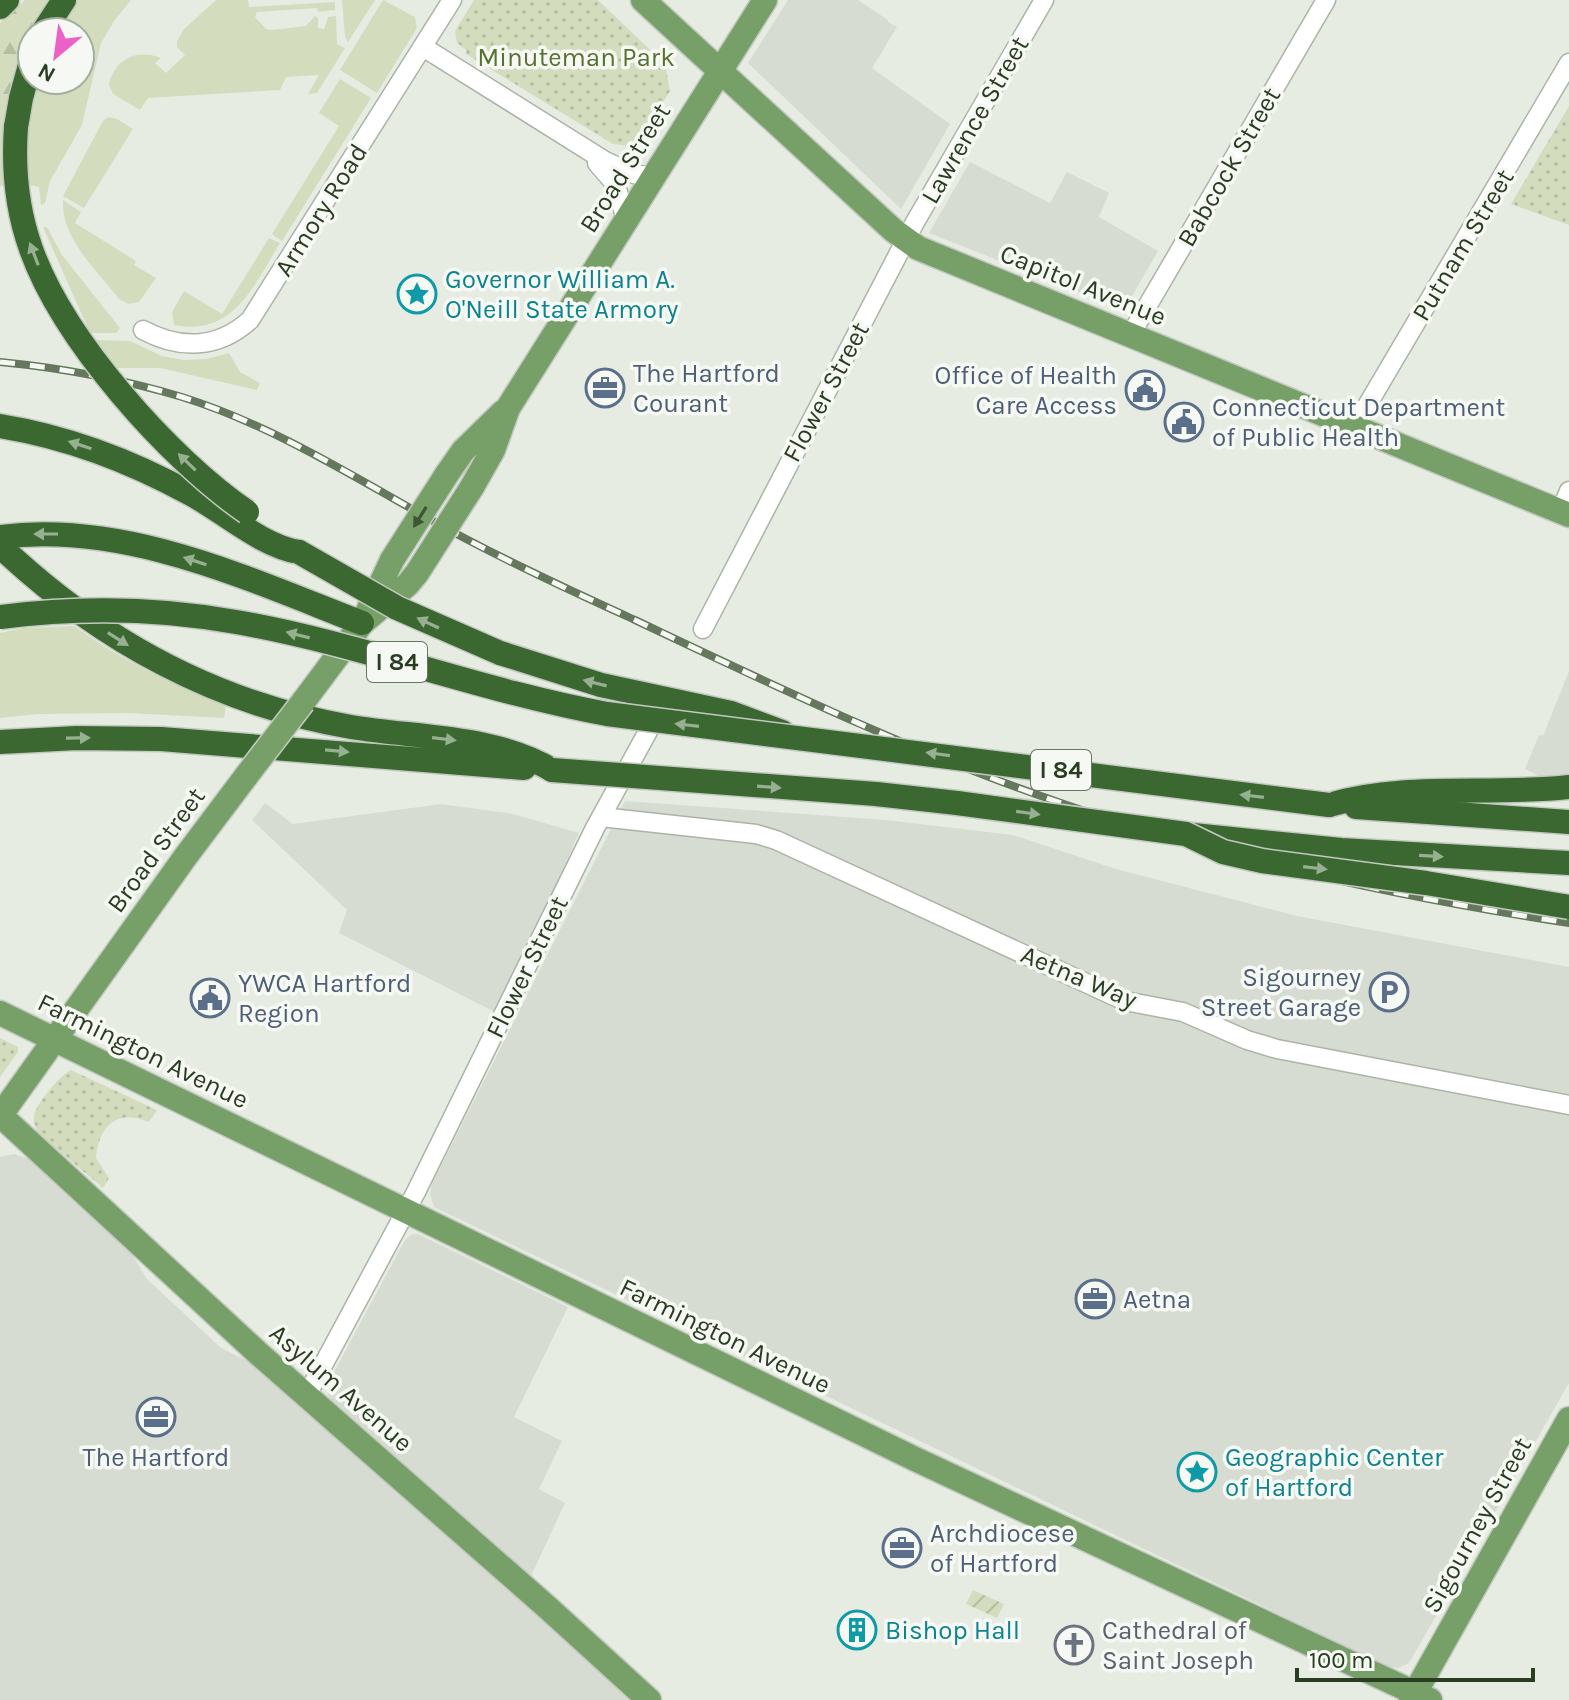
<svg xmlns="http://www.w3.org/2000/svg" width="1569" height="1700" viewBox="0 0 1569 1700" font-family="Karla,sans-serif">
<defs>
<pattern id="forest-firs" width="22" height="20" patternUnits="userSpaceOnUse" patternTransform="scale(2)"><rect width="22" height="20" fill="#d3dcbd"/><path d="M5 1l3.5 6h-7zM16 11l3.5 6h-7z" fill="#b5bea2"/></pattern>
<pattern id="park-dots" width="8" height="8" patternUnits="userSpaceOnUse" patternTransform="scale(2)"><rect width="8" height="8" fill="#d3dcbd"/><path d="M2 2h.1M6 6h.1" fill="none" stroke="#b5bea2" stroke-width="1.8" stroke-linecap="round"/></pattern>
<pattern id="garden-furrows" width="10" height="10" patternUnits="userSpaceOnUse" patternTransform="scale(2)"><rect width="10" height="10" fill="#d3dcbd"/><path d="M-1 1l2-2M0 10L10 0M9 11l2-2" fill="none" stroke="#b5bea2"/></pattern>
</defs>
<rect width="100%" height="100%" fill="#e7ece3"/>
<path fill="#d6dcd1" d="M788,0H858L888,20V22L897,27L872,68L950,124L901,209L748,63Z
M970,162L1050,203L1067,172L1109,193L1099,217L1158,251L1124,310L929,233Z
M1569,671V774L1543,778L1525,769L1539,735L1543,736Z
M625,801L886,820L1013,835L1116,869L1297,916L1569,967V1383L1409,1663L1398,1668L1387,1666L434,1207L430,1194L432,1184Z
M265,803L293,824L441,804L513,814L579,833L499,1014L339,933L347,910L252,820Z
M14,1154L32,1160L131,1253L147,1279L221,1348L248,1361L633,1700H0V1157Z
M412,1234H418L568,1307L514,1417L562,1441L539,1489L565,1503L531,1576L333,1403L328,1395V1383L405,1240Z"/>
<path fill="#d3dcbd" d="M78,0H131L114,21L101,43L82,125L50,181L45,203L41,205L39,187L30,185C25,150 29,115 37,80H80V32H57Z
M216,0H248L249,7L335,2V10L318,12L317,8L257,12L255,17L266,29L271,30L306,26L315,16L318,18V28L324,29L328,17L336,16L337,44L345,48L317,93L308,94L319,75L286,77L280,90L148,98L140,110L113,94L109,84C116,58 137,49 161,58L155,63L166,73L185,55L177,47V41L184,29Z
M342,0H375L348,42L345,37Z
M383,0L415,17L417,28L377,93L340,70Z
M340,79L371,98L282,241L272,234L339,126L319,113Z
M108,117L117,119L133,129L84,208L63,196L103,121Z
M63,200L81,212L75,223L136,261L134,265L156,278L139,302L129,304L119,299C97,270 61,239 63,200Z
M43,227H47L62,255L120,328L116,333H90Z
M269,238L280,243C254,285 234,337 174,325L172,312L184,291L222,314Z
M95,340L130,341L162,356L184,360L207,359L229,353L240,372L260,383L257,390L160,368H116Z
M74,626C121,660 170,684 224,703L226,706L224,718L127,713L37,714L0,718V633L23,628Z"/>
<path fill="url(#forest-firs)" d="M25,0H48L19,63L8,187L0,186V23Z"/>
<path fill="url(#park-dots)" d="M474,0H598L665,64L670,91L641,138L628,146L613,144L466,54V50L457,43L455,31Z
M1569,106V225L1511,204Z
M0,1038L18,1047V1052L0,1077Z
M71,1070L157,1110L149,1122C116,1109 99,1126 96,1158L109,1178L103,1188L39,1134C35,1128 33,1122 34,1115C37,1103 60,1075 71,1070Z"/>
<path fill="url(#garden-furrows)" d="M973,1590L1004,1604L997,1618L966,1604Z"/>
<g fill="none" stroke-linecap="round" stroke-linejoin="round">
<defs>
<path id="minor" d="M423,47L605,161L634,174L653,177
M597,163L616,185L626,220
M143,330C180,350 218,349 250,320L452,0
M1131,334L1326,0
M1355,426L1569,63
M1561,511L1569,491
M703,629L914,224L1044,0
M601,817L756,834L776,840L1125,1001L1183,1012L1247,1040L1277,1049L1569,1105
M307,1395L416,1192L595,828L652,724"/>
<path id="major" d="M643,0L893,230L918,248L1569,515
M447,474L463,451L503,412
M472,487L493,450L508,408L765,0
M367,613L392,560
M303,702L362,623L408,584L417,573
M0,1013L915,1459L1430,1700
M0,1115L259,1354L548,1608L649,1700
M0,1116L186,856L247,775
M1411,1700L1569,1419"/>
<path id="highway" d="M0,7L7,0
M43,32L64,0
M16,127L21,98L32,58
M0,426C68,437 131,461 191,494C223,511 263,547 299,552
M0,537C126,521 248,579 362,623
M0,546C99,640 217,704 351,727C417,738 493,735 552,770
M500,653L601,685L731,713L782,732
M0,742L77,738L161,739L524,768
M1329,805C1407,782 1490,796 1569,787
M1356,807L1569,822
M1193,835L1341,850L1569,863"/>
</defs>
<use href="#minor" stroke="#abb4a6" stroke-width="21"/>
<use href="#major" stroke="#c3c9c1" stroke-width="27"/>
<use href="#highway" stroke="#c3c9c1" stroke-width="27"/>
<use href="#minor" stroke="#fff" stroke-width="18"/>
<use href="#major" stroke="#77a069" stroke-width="24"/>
<use href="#highway" stroke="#3b6830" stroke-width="24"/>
<defs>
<path id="rail" d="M0,362C62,368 122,379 182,397C278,427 365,484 453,532C512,564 574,592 635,620C775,686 914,753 1061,803C1225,860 1398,897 1569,923"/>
</defs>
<use href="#rail" stroke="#65785e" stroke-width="8"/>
<use href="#rail" stroke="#f6f9f3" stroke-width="5" stroke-dasharray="15" stroke-linecap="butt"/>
<defs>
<path id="major-bridge" d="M392,560L447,474
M417,573L472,487
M247,775L303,702"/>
<path id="highway-bridge" d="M16,127C13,168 17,210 31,249C63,339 168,458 247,512
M299,552L397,608L500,653
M0,617C77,607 159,608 236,622C362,644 481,691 607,714L1329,805
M552,770L876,794L957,803L1186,834L1223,852L1262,861L1426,883L1569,907"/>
</defs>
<use href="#major-bridge" stroke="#c3c9c1" stroke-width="27" stroke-linecap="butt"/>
<use href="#highway-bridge" stroke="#c3c9c1" stroke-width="27" stroke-linecap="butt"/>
<use href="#major-bridge" stroke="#77a069" stroke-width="24"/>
<use href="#highway-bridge" stroke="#3b6830" stroke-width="24"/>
</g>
<defs><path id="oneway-solid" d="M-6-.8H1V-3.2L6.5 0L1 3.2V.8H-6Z" transform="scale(2)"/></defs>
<g fill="#98b092">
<use href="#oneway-solid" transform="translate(34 254) rotate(-111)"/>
<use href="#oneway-solid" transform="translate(80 445) rotate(-162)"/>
<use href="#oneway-solid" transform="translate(187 462) rotate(-136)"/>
<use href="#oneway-solid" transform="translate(46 534) rotate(180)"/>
<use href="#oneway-solid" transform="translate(195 561) rotate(-162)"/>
<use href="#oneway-solid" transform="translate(428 623) rotate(-155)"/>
<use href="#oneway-solid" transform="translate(298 635) rotate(-166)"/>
<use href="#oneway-solid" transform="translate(118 639) rotate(32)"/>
<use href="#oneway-solid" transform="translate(595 683) rotate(-166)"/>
<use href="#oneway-solid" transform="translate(687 725) rotate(-173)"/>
<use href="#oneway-solid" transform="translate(78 738) rotate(-1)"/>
<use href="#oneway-solid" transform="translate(444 739) rotate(7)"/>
<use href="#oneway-solid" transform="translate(337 751) rotate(5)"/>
<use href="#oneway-solid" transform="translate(938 754) rotate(-172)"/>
<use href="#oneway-solid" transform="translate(769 787) rotate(4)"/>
<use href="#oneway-solid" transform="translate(1252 796) rotate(-173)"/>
<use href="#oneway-solid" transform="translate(1028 813) rotate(8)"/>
<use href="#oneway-solid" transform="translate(1431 856) rotate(3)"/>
<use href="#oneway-solid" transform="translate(1315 868) rotate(7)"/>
</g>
<use fill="#3d5634" href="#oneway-solid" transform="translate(420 517) rotate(122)"/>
<defs>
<symbol id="sight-ring" viewBox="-11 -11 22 22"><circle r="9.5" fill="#f6f9f3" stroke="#0f9aa8" stroke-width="1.5"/><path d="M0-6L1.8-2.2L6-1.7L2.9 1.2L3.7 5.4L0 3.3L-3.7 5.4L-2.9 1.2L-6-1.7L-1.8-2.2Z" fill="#0f9aa8"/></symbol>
<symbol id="office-ring" viewBox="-11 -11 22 22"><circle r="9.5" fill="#f6f9f3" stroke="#5c6f8a" stroke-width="1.5"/><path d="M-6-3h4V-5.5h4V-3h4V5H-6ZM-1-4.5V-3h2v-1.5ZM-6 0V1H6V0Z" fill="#5c6f8a"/></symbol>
<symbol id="civic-ring" viewBox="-11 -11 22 22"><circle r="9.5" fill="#f6f9f3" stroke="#5c6f8a" stroke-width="1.5"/><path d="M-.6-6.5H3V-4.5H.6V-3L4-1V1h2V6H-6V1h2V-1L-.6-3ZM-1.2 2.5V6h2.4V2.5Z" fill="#5c6f8a"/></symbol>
<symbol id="parking-ring" viewBox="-11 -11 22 22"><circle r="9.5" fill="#f6f9f3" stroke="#5c6f8a" stroke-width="1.5"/><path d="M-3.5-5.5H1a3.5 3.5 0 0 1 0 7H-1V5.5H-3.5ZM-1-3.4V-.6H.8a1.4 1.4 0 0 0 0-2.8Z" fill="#5c6f8a"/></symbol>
<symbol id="building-ring" viewBox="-11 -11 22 22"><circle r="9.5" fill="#f6f9f3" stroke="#0f9aa8" stroke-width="1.5"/><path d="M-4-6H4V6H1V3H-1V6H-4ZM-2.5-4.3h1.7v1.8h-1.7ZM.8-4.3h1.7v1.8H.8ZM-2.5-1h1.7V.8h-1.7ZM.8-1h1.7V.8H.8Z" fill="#0f9aa8"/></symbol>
<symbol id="church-ring" viewBox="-11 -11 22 22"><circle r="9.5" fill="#f6f9f3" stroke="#6b7280" stroke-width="1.5"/><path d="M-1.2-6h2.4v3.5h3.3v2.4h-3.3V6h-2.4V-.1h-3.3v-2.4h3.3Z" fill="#6b7280"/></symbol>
</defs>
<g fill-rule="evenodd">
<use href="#sight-ring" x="395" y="272" width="44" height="44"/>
<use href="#office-ring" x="583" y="366" width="44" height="44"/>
<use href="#civic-ring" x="1123" y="368" width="44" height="44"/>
<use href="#civic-ring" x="1162" y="400" width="44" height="44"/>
<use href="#parking-ring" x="1367" y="970" width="44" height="44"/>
<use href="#civic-ring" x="188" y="976" width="44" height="44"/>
<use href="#office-ring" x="1073" y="1277" width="44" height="44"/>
<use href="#office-ring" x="134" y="1395" width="44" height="44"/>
<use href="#sight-ring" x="1175" y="1450" width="44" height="44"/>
<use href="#office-ring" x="880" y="1526" width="44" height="44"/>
<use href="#building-ring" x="835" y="1608" width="44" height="44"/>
<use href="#church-ring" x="1052" y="1623" width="44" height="44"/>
</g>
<g text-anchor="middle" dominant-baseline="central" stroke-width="7" stroke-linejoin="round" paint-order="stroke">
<g fill="#f6f9f3" stroke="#677561" stroke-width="2">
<rect x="367" y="642" width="60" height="40" rx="6"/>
<rect x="1031" y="750" width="60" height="40" rx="6"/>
</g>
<g font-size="24" font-weight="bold" fill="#2a3d23">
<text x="397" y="662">I 84</text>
<text x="1061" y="770">I 84</text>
</g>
<g font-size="26" fill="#57722f" stroke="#f6f9f3">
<text x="576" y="57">Minuteman Park</text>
</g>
<g font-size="26" fill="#2a3d23" stroke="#f6f9f3">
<text transform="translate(975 120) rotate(-60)">Lawrence Street</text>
<text transform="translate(1229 167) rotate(-60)">Babcock Street</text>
<text transform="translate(625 168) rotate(-58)">Broad Street</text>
<text transform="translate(321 210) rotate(-58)">Armory Road</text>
<text transform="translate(1463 245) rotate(-59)">Putnam Street</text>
<text transform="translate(1083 285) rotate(22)">Capitol Avenue</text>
<text transform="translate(826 392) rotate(-62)">Flower Street</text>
<text transform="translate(156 850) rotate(-54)">Broad Street</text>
<text transform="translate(527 967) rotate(-64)">Flower Street</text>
<text transform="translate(1079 977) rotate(23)">Aetna Way</text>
<text transform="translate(143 1051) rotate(26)">Farmington Avenue</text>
<text transform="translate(725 1336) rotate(26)">Farmington Avenue</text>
<text transform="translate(341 1388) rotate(41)">Asylum Avenue</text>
<text transform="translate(1477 1525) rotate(-61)">Sigourney Street</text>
</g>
<g font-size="26" fill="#0d838f" stroke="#f6f9f3" text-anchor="start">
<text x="445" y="279">Governor William A.<tspan x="445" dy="30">O'Neill State Armory</tspan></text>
<text x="1225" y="1457">Geographic Center<tspan x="1225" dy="30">of Hartford</tspan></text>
<text x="885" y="1630">Bishop Hall</text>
</g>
<g font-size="26" fill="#4e5e75" stroke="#f6f9f3" text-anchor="start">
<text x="633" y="373">The Hartford<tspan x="633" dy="30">Courant</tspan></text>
<text x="1117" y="375" text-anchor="end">Office of Health<tspan x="1117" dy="30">Care Access</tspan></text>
<text x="1212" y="407">Connecticut Department<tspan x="1212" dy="30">of Public Health</tspan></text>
<text x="1361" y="977" text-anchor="end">Sigourney<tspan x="1361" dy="30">Street Garage</tspan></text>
<text x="238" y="983">YWCA Hartford<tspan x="238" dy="30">Region</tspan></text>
<text x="1123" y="1299">Aetna</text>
<text x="156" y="1457" text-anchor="middle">The Hartford</text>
<text x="930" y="1533">Archdiocese<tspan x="930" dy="30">of Hartford</tspan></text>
</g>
<g font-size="26" fill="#5b616d" stroke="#f6f9f3" text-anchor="start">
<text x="1102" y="1630">Cathedral of<tspan x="1102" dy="30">Saint Joseph</tspan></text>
</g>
</g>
<g transform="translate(56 56) rotate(209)"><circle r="38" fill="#f6f9f3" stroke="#a4aea0" stroke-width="2"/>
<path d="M0-6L14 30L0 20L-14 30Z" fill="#ec61c8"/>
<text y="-12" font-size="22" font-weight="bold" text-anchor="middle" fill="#2a3d23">N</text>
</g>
<path d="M1297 1668v12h236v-12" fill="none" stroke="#2a3d23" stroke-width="4"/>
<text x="1309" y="1668" font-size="24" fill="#2a3d23" stroke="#f6f9f3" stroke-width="6" paint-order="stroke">100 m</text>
</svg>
